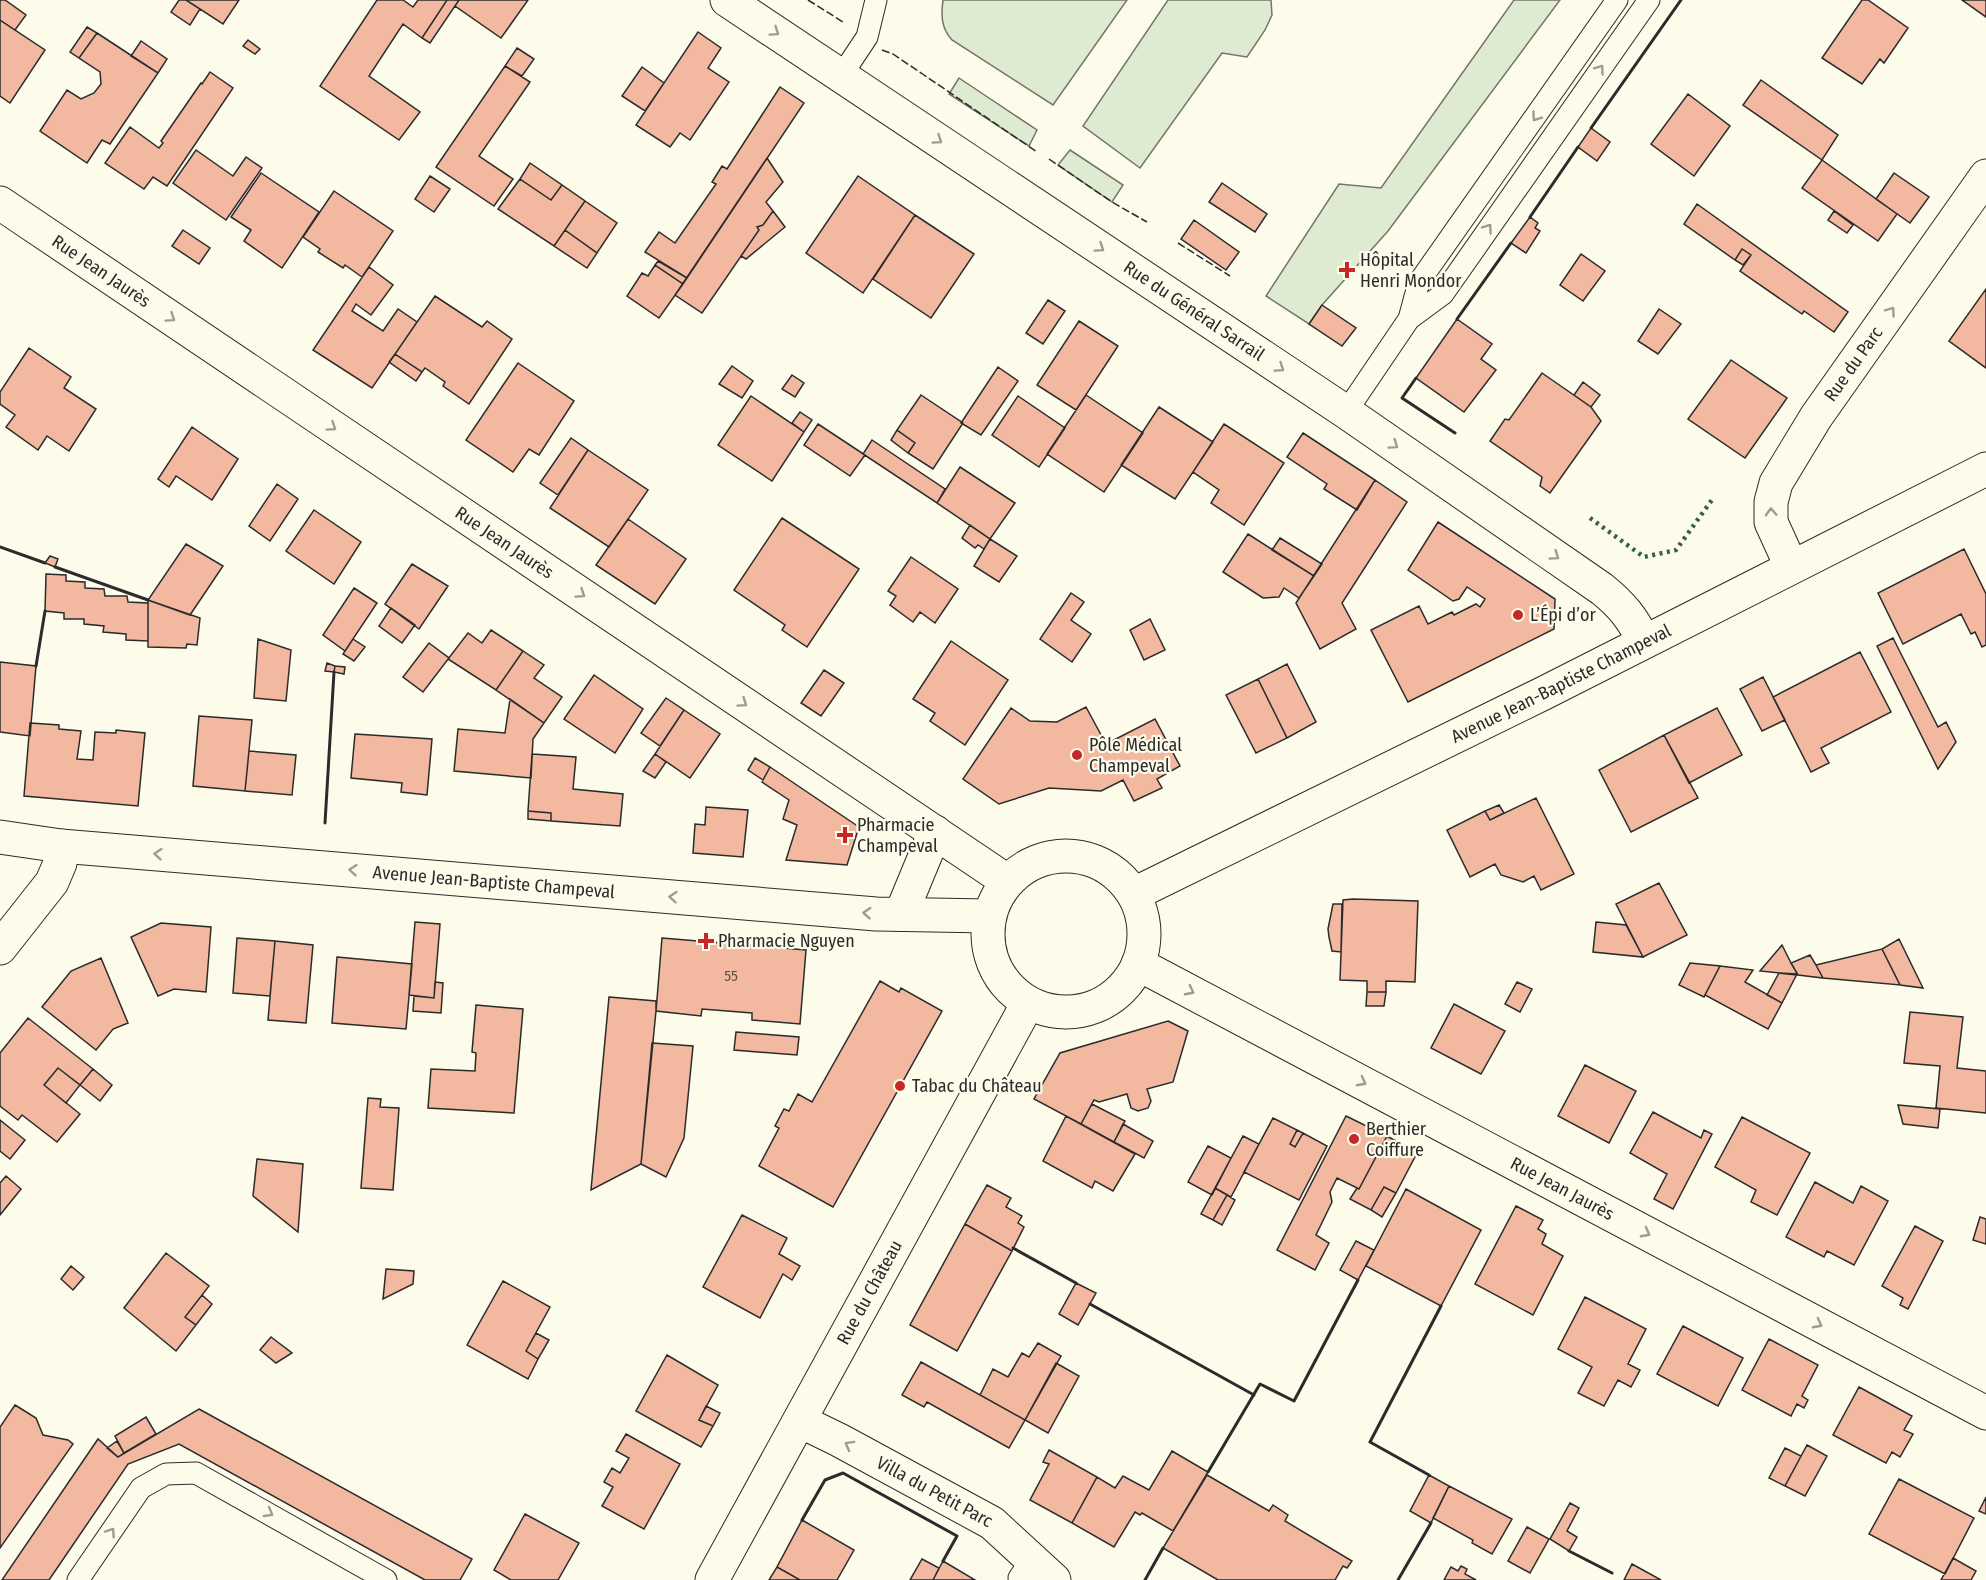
<svg xmlns="http://www.w3.org/2000/svg" width="1986" height="1580" viewBox="0 0 1986 1580" font-family="'Fira Sans Condensed',sans-serif">
<rect width="100%" height="100%" fill="#fdfbea"/>
<path fill="#deebd1" stroke="#74746e" stroke-width="1.5" d="M943,0H1127L1053,105L952,40C941,28 941,15 943,0Z
M1168,0H1271L1272,15L1265,30L1247,57L1222,53L1140,168L1083,126Z
M1514,0H1560L1388,231L1322,305L1309,324L1266,296L1339,184L1381,188Z
M959,78L1037,130L1029,146L949,94Z
M1070,150L1123,185L1112,202L1058,165Z"/>
<path fill="#f2b8a0" stroke="#2b2b2b" stroke-width="1.5" d="M0,0H5L26,15L15,30L0,20Z
M179,0H186L200,9L190,25L171,12Z
M186,0H239L223,24Z
M377,0H403L413,7L418,0H447L422,38L403,24L369,76L420,112L399,140L320,86Z
M447,0H459L430,43L422,38Z
M459,0H528L501,38L455,6Z
M1862,0H1868L1908,28L1884,63L1880,59L1862,84L1822,58Z
M1962,0H1986V17Z
M0,20L45,50L10,103L0,96Z
M87,27L97,33L79,58L70,52Z
M698,32L721,48L708,68L729,82L690,140L680,133L670,147L636,125Z
M97,33L158,73L110,144L102,140L87,163L40,131L67,90L81,99L94,93L101,84L100,72L79,58Z
M248,40L260,49L255,54L243,46Z
M141,41L167,59L158,73L131,56Z
M517,48L534,59L522,76L505,66Z
M505,66L530,82L479,156L513,179L494,206L436,167Z
M642,67L664,83L645,111L622,96Z
M210,72L233,88L167,186L153,177L144,189L105,163L130,127L159,148L163,143L161,141L201,83L202,84Z
M1761,80L1838,135L1822,160L1743,105Z
M780,87L804,103L687,278L645,252L659,232L675,243L716,184L712,182L722,166L727,169Z
M1688,94L1730,126L1694,176L1651,144Z
M1591,128L1610,142L1597,161L1578,147Z
M196,150L233,176L246,157L262,168L226,220L173,183Z
M767,158L783,182L766,202L773,211L763,225L757,227L759,230L702,313L675,295Z
M1822,160L1897,214L1878,241L1802,188Z
M530,163L562,185L551,200L520,179Z
M261,173L319,212L282,268L244,241L251,230L231,217Z
M1894,173L1929,197L1910,223L1876,199Z
M430,176L450,189L434,212L415,199Z
M858,176L915,215L863,293L806,253Z
M520,179L551,200L562,185L585,201L554,246L498,209Z
M1222,183L1267,214L1255,232L1209,202Z
M334,191L393,231L362,277L345,265L343,268L318,252L320,249L303,237Z
M585,201L617,223L597,253L565,230Z
M1697,204L1848,312L1834,332L1804,311L1802,314L1740,271L1751,255L1742,249L1735,260L1684,224Z
M773,211L785,227L746,259L741,256L759,230L757,227L763,225Z
M1834,211L1853,225L1847,233L1828,220Z
M915,215L974,254L931,318L873,279Z
M1530,217L1538,223L1535,228L1540,231L1526,253L1511,243Z
M1194,220L1239,252L1226,270L1181,239Z
M183,230L210,248L199,264L172,246Z
M565,230L597,253L587,268L554,246Z
M1742,249L1751,255L1743,265L1735,260Z
M1581,254L1605,271L1583,301L1560,285Z
M658,261L687,278L683,284L655,265Z
M655,265L683,284L659,318L627,296L642,273L648,276Z
M369,267L393,285L371,315L356,304L352,311L383,331L398,309L417,322L372,388L313,350Z
M1986,289V368L1949,341Z
M435,296L482,327L487,321L512,339L469,404L443,386L445,382L425,368L422,372L395,354Z
M1048,300L1065,311L1043,344L1026,333Z
M1322,305L1356,328L1342,346L1309,324Z
M1659,309L1681,324L1658,354L1638,341Z
M1457,319L1492,344L1481,359L1496,370L1464,412L1416,378Z
M1079,321L1118,346L1076,410L1037,385Z
M29,348L71,377L64,388L96,409L69,451L47,436L38,450L6,427L15,415L0,404V392Z
M395,354L422,372L416,381L389,362Z
M1731,360L1787,398L1745,458L1688,419Z
M518,363L574,401L539,455L529,449L513,472L466,440Z
M732,366L753,381L742,398L719,384Z
M998,367L1018,381L981,435L961,423Z
M1542,373L1591,407L1601,421L1550,493L1540,486L1542,477L1490,441L1505,419L1509,420Z
M792,375L804,383L795,397L782,389Z
M1583,382L1600,395L1591,407L1574,395Z
M921,395L963,423L933,469L908,453L915,443L897,430Z
M1086,395L1143,433L1104,492L1047,454Z
M751,396L804,432L772,481L718,445Z
M1018,396L1065,428L1039,467L992,435Z
M1159,407L1213,442L1175,499L1121,465Z
M800,412L812,420L804,432L792,423Z
M818,424L865,455L850,476L804,445Z
M1224,424L1284,463L1244,525L1211,503L1219,490L1193,472Z
M192,427L238,459L212,500L176,476L169,487L158,479Z
M897,430L915,443L908,453L891,440Z
M1303,433L1375,480L1357,510L1324,489L1327,484L1287,457Z
M571,438L588,450L558,495L540,483Z
M872,440L945,489L937,503L863,454Z
M588,450L648,490L609,547L550,508Z
M960,467L1015,503L990,539L937,503Z
M1375,480L1407,502L1342,603L1356,629L1320,649L1296,603Z
M277,484L298,499L270,541L249,526Z
M314,510L361,542L334,584L286,551Z
M782,518L859,569L807,647L782,630L785,625L734,590Z
M628,519L686,559L655,604L596,565Z
M1438,522L1555,599L1554,629L1408,702L1371,630L1419,606L1428,624L1452,612L1454,615L1476,604L1480,607L1485,599L1467,587L1459,599L1453,601L1408,570Z
M970,525L990,539L984,549L978,545L975,548L962,538Z
M1248,534L1314,576L1299,598L1284,588L1279,597L1263,598L1223,572Z
M1280,538L1322,564L1314,576L1272,550Z
M990,539L1017,556L999,582L974,566Z
M186,544L223,566L190,615L148,600Z
M1964,549L1986,594V645L1982,647L1975,632L1971,634L1961,614L1903,644L1878,593Z
M50,556L58,559L55,567L45,563Z
M911,557L958,589L935,623L920,612L913,622L890,605L896,596L888,591Z
M412,564L448,586L419,629L385,604Z
M46,574L66,575V581L85,582V588L104,589L105,596H127L128,602L148,603V641L126,640V634L103,632L104,626L84,624V619H64V613L45,611Z
M354,588L377,603L345,651L323,635Z
M1071,593L1084,602L1071,620L1091,634L1072,662L1040,639Z
M148,600L200,618L197,645L187,644L186,648L148,647Z
M391,608L415,625L402,643L379,626Z
M1150,619L1165,650L1144,660L1130,630Z
M491,630L523,651L496,690L448,659L468,633L482,643Z
M1893,638L1938,727L1946,722L1956,742L1938,769L1877,646Z
M258,639L291,650L286,701L254,698Z
M353,639L365,647L354,661L343,654Z
M951,641L1008,680L965,745L930,721L935,713L913,699Z
M429,643L449,658L423,692L403,677Z
M523,651L544,665L534,678L562,697L544,723L496,690Z
M1860,652L1891,712L1821,748L1829,763L1811,772L1773,697Z
M0,662L36,666L30,736L0,732Z
M327,663L335,666L334,672L325,671Z
M1287,664L1316,722L1287,738L1258,679Z
M335,666L345,667L344,674L334,672Z
M824,670L844,683L821,716L801,703Z
M594,675L643,709L615,753L564,719Z
M1763,677L1785,720L1762,731L1740,689Z
M1258,679L1287,738L1256,753L1226,695Z
M666,698L684,710L660,746L641,733Z
M510,699L544,723L533,739L531,778L454,771L458,729L505,733Z
M1086,707L1106,744L1155,719L1180,766L1157,779L1162,788L1134,801L1123,780L1101,791L1049,788L999,804L963,779L1011,708L1030,721L1057,722Z
M1717,708L1742,755L1689,783L1664,735Z
M684,710L720,734L690,778L655,754Z
M199,716L252,720L245,791L193,786Z
M30,723L59,725V729L81,731L77,759L93,760L95,732L116,733V730L145,733L138,806L24,796Z
M355,734L432,739L427,795L401,792L402,783L351,778Z
M1664,735L1698,798L1631,832L1599,770Z
M249,751L296,755L292,795L245,791Z
M532,754L576,757L573,789L623,794L620,826L551,821V813L528,811Z
M655,754L666,762L655,778L643,771Z
M755,758L770,767L763,780L748,770Z
M770,767L859,827L847,865L786,860L797,825L783,819L789,800L762,782Z
M1536,798L1574,874L1541,890L1534,876L1523,882L1501,875L1495,864L1470,877L1447,830L1485,811L1490,820Z
M1499,805L1504,813L1490,820L1485,811Z
M706,807L748,810L743,857L693,853L695,824L705,825Z
M528,811L551,813V821L528,819Z
M1659,883L1687,935L1643,957L1616,904Z
M1353,899L1418,901L1415,982L1386,981V992H1367V981L1340,980L1343,900Z
M1333,904H1342L1341,952L1332,951L1329,937L1328,929Z
M415,922L440,924L434,998L409,995Z
M1596,922L1626,925L1643,957L1593,952Z
M161,923L211,927L206,992L174,989L158,996L131,937Z
M237,938L275,941L270,996L233,993Z
M662,938L806,950L800,1024L752,1020V1013L702,1009L701,1016L656,1011Z
M1899,939L1923,988L1900,985L1882,949Z
M275,941L313,945L306,1023L268,1020Z
M1782,945L1791,963L1798,975L1760,971Z
M1882,949L1900,985L1823,978L1816,965Z
M1810,955L1816,965L1823,978L1798,975L1791,963Z
M337,957L412,964L406,1029L332,1023Z
M101,958L128,1023L113,1029L96,1050L42,1007L71,971Z
M1690,963L1720,966L1704,997L1679,985Z
M1720,966L1753,970L1745,982L1782,1003L1768,1029L1705,995Z
M1779,973L1797,974L1782,1003L1767,995Z
M880,981L899,992L901,988L942,1011L833,1207L759,1166L779,1128L775,1126L784,1109L789,1111L798,1094L812,1102Z
M435,982L443,983L441,1013L413,1011L414,996L434,998Z
M1517,982L1532,989L1520,1012L1505,1004Z
M1367,992H1386L1384,1006H1366Z
M609,997L656,1001V1011L641,1164L591,1190Z
M1454,1004L1505,1031L1481,1074L1431,1048Z
M476,1005L523,1009L514,1113L428,1108L431,1069L475,1071L476,1053L472,1052Z
M1910,1012L1963,1017L1957,1068L1986,1071V1113L1936,1108L1940,1066L1904,1063Z
M28,1018L93,1069L80,1085L58,1068L44,1085L80,1114L57,1142L22,1115L18,1120L0,1106V1053Z
M1168,1021L1188,1031L1173,1082L1147,1089L1151,1101L1148,1108L1138,1111L1131,1108L1127,1094L1099,1102L1094,1100L1081,1124L1034,1099L1060,1053Z
M736,1032L799,1037L797,1055L734,1050Z
M652,1043L693,1046L684,1138L666,1177L641,1164Z
M1585,1065L1636,1091L1609,1143L1558,1116Z
M58,1068L80,1085L66,1103L44,1085Z
M93,1069L112,1085L100,1101L80,1085Z
M368,1098L381,1099L380,1107L399,1108L393,1190L361,1188Z
M1092,1104L1125,1121L1114,1142L1081,1124Z
M1898,1105L1940,1109L1938,1128L1903,1124Z
M1653,1112L1701,1138L1704,1130L1712,1134L1673,1209L1654,1199L1667,1174L1630,1153Z
M1066,1116L1135,1154L1113,1191L1095,1181L1092,1188L1043,1161Z
M1346,1116L1387,1136L1359,1189L1337,1178L1330,1192L1332,1202L1316,1235L1329,1243L1315,1270L1277,1250Z
M1742,1117L1810,1153L1777,1215L1751,1202L1756,1190L1715,1167Z
M1273,1118L1297,1130L1290,1144L1295,1147L1303,1133L1327,1146L1299,1200L1244,1172Z
M0,1120L25,1140L10,1159L0,1151Z
M1123,1124L1153,1141L1144,1158L1114,1142Z
M1297,1130L1303,1133L1295,1147L1290,1144Z
M1243,1136L1259,1144L1231,1197L1215,1188Z
M1387,1136L1417,1153L1396,1193L1384,1187L1371,1210L1350,1199L1357,1188L1359,1189Z
M1208,1146L1231,1158L1212,1195L1188,1182Z
M257,1159L303,1164L298,1232L253,1196Z
M6,1176L21,1189L0,1215V1183Z
M1815,1182L1853,1203L1861,1186L1888,1201L1854,1265L1827,1251L1824,1257L1786,1237Z
M987,1185L1011,1198L1006,1207L1022,1216L1018,1223L1024,1227L1012,1251L965,1224Z
M1384,1187L1396,1193L1382,1217L1371,1210Z
M1215,1188L1227,1195L1213,1220L1201,1214Z
M1406,1189L1481,1230L1441,1306L1366,1266Z
M1227,1195L1235,1200L1222,1225L1213,1220Z
M1516,1206L1543,1220L1538,1229L1546,1234L1542,1244L1563,1256L1533,1315L1475,1284Z
M742,1215L787,1238L779,1254L800,1266L792,1280L783,1274L760,1318L703,1287Z
M1980,1217L1986,1219V1244L1973,1240Z
M965,1224L1012,1251L957,1351L910,1325Z
M1915,1226L1943,1241L1908,1309L1900,1305L1903,1298L1882,1286Z
M1356,1241L1374,1250L1358,1280L1340,1270Z
M166,1253L209,1286L185,1317L196,1325L176,1351L124,1308Z
M71,1266L84,1277L73,1290L61,1279Z
M386,1269L414,1271L413,1284L383,1299Z
M503,1281L550,1307L526,1351L538,1359L528,1379L467,1345Z
M1076,1283L1096,1293L1078,1325L1059,1314Z
M202,1295L212,1304L196,1325L185,1317Z
M1585,1297L1646,1329L1628,1364L1640,1370L1631,1387L1618,1380L1604,1406L1578,1393L1592,1367L1558,1349Z
M1683,1326L1743,1358L1718,1406L1657,1374Z
M536,1333L549,1340L538,1359L526,1351Z
M271,1337L292,1353L276,1363L260,1350Z
M1769,1339L1818,1365L1802,1396L1808,1400L1804,1408L1797,1404L1791,1416L1742,1390Z
M1038,1343L1061,1356L1025,1420L980,1395L993,1369L1008,1377L1022,1353L1029,1357Z
M667,1355L718,1385L699,1420L713,1426L701,1447L636,1411Z
M921,1362L1025,1420L1009,1448L927,1402L924,1407L902,1395Z
M1056,1363L1079,1376L1048,1433L1025,1420Z
M1859,1387L1912,1416L1904,1430L1913,1434L1900,1457L1892,1452L1886,1463L1833,1435Z
M15,1405L36,1418L43,1435L68,1440L73,1444L0,1548V1427Z
M706,1406L720,1413L713,1426L699,1420Z
M199,1409L472,1559L460,1580H425L179,1444L128,1464L49,1580H2L98,1439L118,1457Z
M146,1417L156,1434L124,1453L115,1436Z
M626,1434L680,1464L644,1529L602,1506L613,1487L604,1482L612,1468L620,1473L629,1458L616,1451Z
M117,1441L124,1453L118,1457L107,1448Z
M1807,1445L1827,1456L1805,1496L1785,1486Z
M1785,1448L1801,1456L1785,1486L1769,1478Z
M1049,1450L1097,1477L1072,1523L1030,1500L1049,1464L1043,1462Z
M1172,1451L1208,1472L1173,1531L1142,1513L1140,1515L1135,1512L1114,1547L1072,1523L1097,1477L1115,1488L1123,1476L1149,1490Z
M1207,1475L1269,1511L1273,1505L1288,1515L1285,1521L1352,1561L1347,1568L1343,1566L1335,1580H1218L1163,1548Z
M1429,1475L1449,1486L1431,1523L1410,1511Z
M1899,1479L1974,1518L1945,1574L1869,1534Z
M1449,1486L1512,1519L1492,1554L1472,1543L1473,1540L1433,1518Z
M1986,1497V1514L1979,1511Z
M1570,1503L1579,1508L1567,1531L1577,1537L1569,1551L1550,1539Z
M525,1514L579,1543L558,1580H511L494,1570Z
M802,1520L854,1550L837,1580H800L777,1567Z
M1527,1527L1549,1539L1530,1573L1508,1561Z
M1953,1558L1976,1571L1971,1580H1941Z
M922,1559L939,1568L933,1580H910Z
M943,1561L975,1580H933Z
M1632,1564L1661,1580H1624Z
M1461,1566L1467,1569L1465,1574L1476,1580H1444L1451,1567L1458,1571Z
M777,1567L800,1580H769Z"/>
<g fill="none" stroke-linecap="round" stroke-linejoin="round">
<defs>
<path id="service" d="M841,76L867,37L876,0
M1409,319L1443,294L1649,0
M1346,412L1409,319L1419,282L1617,0
M1019,1578L1032,1559
M78,1580L141,1488L166,1474L196,1473L386,1580"/>
<g id="minor">
<path id="s1" d="M727,0L1346,412L1602,589C1623,606 1632,618 1644,641"/>
<path id="s2" d="M0,203L1007,881"/>
<path id="s3" d="M1791,566L1771,522V502L1776,483L1816,417L1986,176"/>
<path id="s4" d="M0,837L61,846L876,914L988,916"/>
<circle cx="1066" cy="934" r="78"/>
<path id="s5" d="M1134,894L1544,693L1986,469"/>
<path d="M901,914L935,832"/>
<path d="M0,948L52,882L60,863L61,846"/>
<path id="s6" d="M1138,964L1986,1413"/>
<path id="s7" d="M800,1421L839,1440L992,1523L1054,1580"/>
<path id="s8" d="M712,1580L1028,1003"/>
</g>
</defs>
<use href="#service" stroke="#2b2b2b" stroke-width="23"/>
<use href="#minor" stroke="#2b2b2b" stroke-width="35"/>
<use href="#service" stroke="#fdfbea" stroke-width="21"/>
<use href="#minor" stroke="#fdfbea" stroke-width="33"/>
<path stroke="#34623c" stroke-width="4.5" stroke-dasharray="3 4.5" stroke-linecap="butt" d="M1590,518L1644,557L1676,550L1714,497"/>
<path stroke="#2b2b2b" stroke-width="1.5" stroke-dasharray="8 3" stroke-linecap="butt" d="M808,0L843,22
M882,50L893,54L924,75L1037,152
M1049,159L1112,202L1147,222
M1178,243L1230,276"/>
<path stroke="#2b2b2b" stroke-width="3" d="M1591,128L1681,0
M1530,217L1578,147
M1457,319L1511,243
M1416,378L1402,398L1455,433
M0,547L45,563
M55,567L148,600
M36,666L45,611
M325,823L334,672
M1013,1248L1076,1283
M1090,1304L1254,1395
M1208,1472L1260,1384L1294,1401L1358,1280
M1429,1475L1370,1442L1441,1306
M802,1520L825,1480L843,1473L957,1536L943,1561
M1569,1551L1612,1573
M1145,1580L1163,1548
M1398,1580L1431,1523"/>
</g>
<defs><path id="oneway-chevron" d="M-2-3.5L2.5 0L-2 3.5" fill="none" stroke-width="1.6" stroke-linecap="round" stroke-linejoin="round" transform="scale(1.5)"/></defs>
<g stroke="#9e9d94">
<use href="#oneway-chevron" transform="translate(775 32) rotate(34)"/>
<use href="#oneway-chevron" transform="translate(1600 69) rotate(-55)"/>
<use href="#oneway-chevron" transform="translate(1536 117) rotate(125)"/>
<use href="#oneway-chevron" transform="translate(938 140) rotate(34)"/>
<use href="#oneway-chevron" transform="translate(1488 228) rotate(-55)"/>
<use href="#oneway-chevron" transform="translate(1100 248) rotate(34)"/>
<use href="#oneway-chevron" transform="translate(1891 311) rotate(-55)"/>
<use href="#oneway-chevron" transform="translate(171 318) rotate(34)"/>
<use href="#oneway-chevron" transform="translate(1280 368) rotate(34)"/>
<use href="#oneway-chevron" transform="translate(332 427) rotate(34)"/>
<use href="#oneway-chevron" transform="translate(1394 445) rotate(35)"/>
<use href="#oneway-chevron" transform="translate(1771 512) rotate(-92)"/>
<use href="#oneway-chevron" transform="translate(1555 556) rotate(35)"/>
<use href="#oneway-chevron" transform="translate(581 594) rotate(34)"/>
<use href="#oneway-chevron" transform="translate(743 703) rotate(34)"/>
<use href="#oneway-chevron" transform="translate(158 854) rotate(-175)"/>
<use href="#oneway-chevron" transform="translate(353 870) rotate(-175)"/>
<use href="#oneway-chevron" transform="translate(673 897) rotate(-175)"/>
<use href="#oneway-chevron" transform="translate(867 913) rotate(-176)"/>
<use href="#oneway-chevron" transform="translate(1190 991) rotate(28)"/>
<use href="#oneway-chevron" transform="translate(1362 1082) rotate(28)"/>
<use href="#oneway-chevron" transform="translate(1646 1233) rotate(28)"/>
<use href="#oneway-chevron" transform="translate(1818 1324) rotate(28)"/>
<use href="#oneway-chevron" transform="translate(849 1445) rotate(-151)"/>
<use href="#oneway-chevron" transform="translate(269 1513) rotate(30)"/>
<use href="#oneway-chevron" transform="translate(111 1532) rotate(-56)"/>
</g>
<g fill="#c62828" stroke="#fdfbea" stroke-width="2">
<path d="M1344 261h6v6h6v6h-6v6h-6v-6h-6v-6h6z"/>
<circle cx="1518" cy="615" r="6"/>
<circle cx="1077" cy="755" r="6"/>
<path d="M842 826h6v6h6v6h-6v6h-6v-6h-6v-6h6z"/>
<path d="M703 932h6v6h6v6h-6v6h-6v-6h-6v-6h6z"/>
<circle cx="900" cy="1086" r="6"/>
<circle cx="1354" cy="1139" r="6"/>
</g>
<g text-anchor="middle" dominant-baseline="central" stroke-width="4.5" stroke-linejoin="round" paint-order="stroke">
<g font-size="15" fill="#5d4e48">
<text x="731" y="976">55</text>
</g>
<g font-size="18" fill="#2b2b2b" stroke="#fdfbea" text-anchor="start">
<text x="1360" y="260">Hôpital<tspan x="1360" dy="21">Henri Mondor</tspan></text>
<text x="1530" y="615">L’Épi d’or</text>
<text x="1089" y="745">Pôle Médical<tspan x="1089" dy="21">Champeval</tspan></text>
<text x="857" y="825">Pharmacie<tspan x="857" dy="21">Champeval</tspan></text>
<text x="718" y="941">Pharmacie Nguyen</text>
<text x="912" y="1086">Tabac du Château</text>
<text x="1366" y="1129">Berthier<tspan x="1366" dy="21">Coiffure</tspan></text>
</g>
<g font-size="18" fill="#2b2b2b" stroke="#fdfbea">
<text stroke="none"><textPath href="#s2" startOffset="122">Rue Jean Jaurès</textPath></text>
<text stroke="none"><textPath href="#s1" startOffset="561">Rue du Général Sarrail</textPath></text>
<text stroke="none"><textPath href="#s3" startOffset="230">Rue du Parc</textPath></text>
<text stroke="none"><textPath href="#s2" startOffset="608">Rue Jean Jaurès</textPath></text>
<text stroke="none"><textPath href="#s5" startOffset="476">Avenue Jean-Baptiste Champeval</textPath></text>
<text stroke="none"><textPath href="#s4" startOffset="496">Avenue Jean-Baptiste Champeval</textPath></text>
<text stroke="none"><textPath href="#s6" startOffset="480">Rue Jean Jaurès</textPath></text>
<text stroke="none"><textPath href="#s8" startOffset="328">Rue du Château</textPath></text>
<text stroke="none"><textPath href="#s7" startOffset="152">Villa du Petit Parc</textPath></text>
</g>
</g>
</svg>
